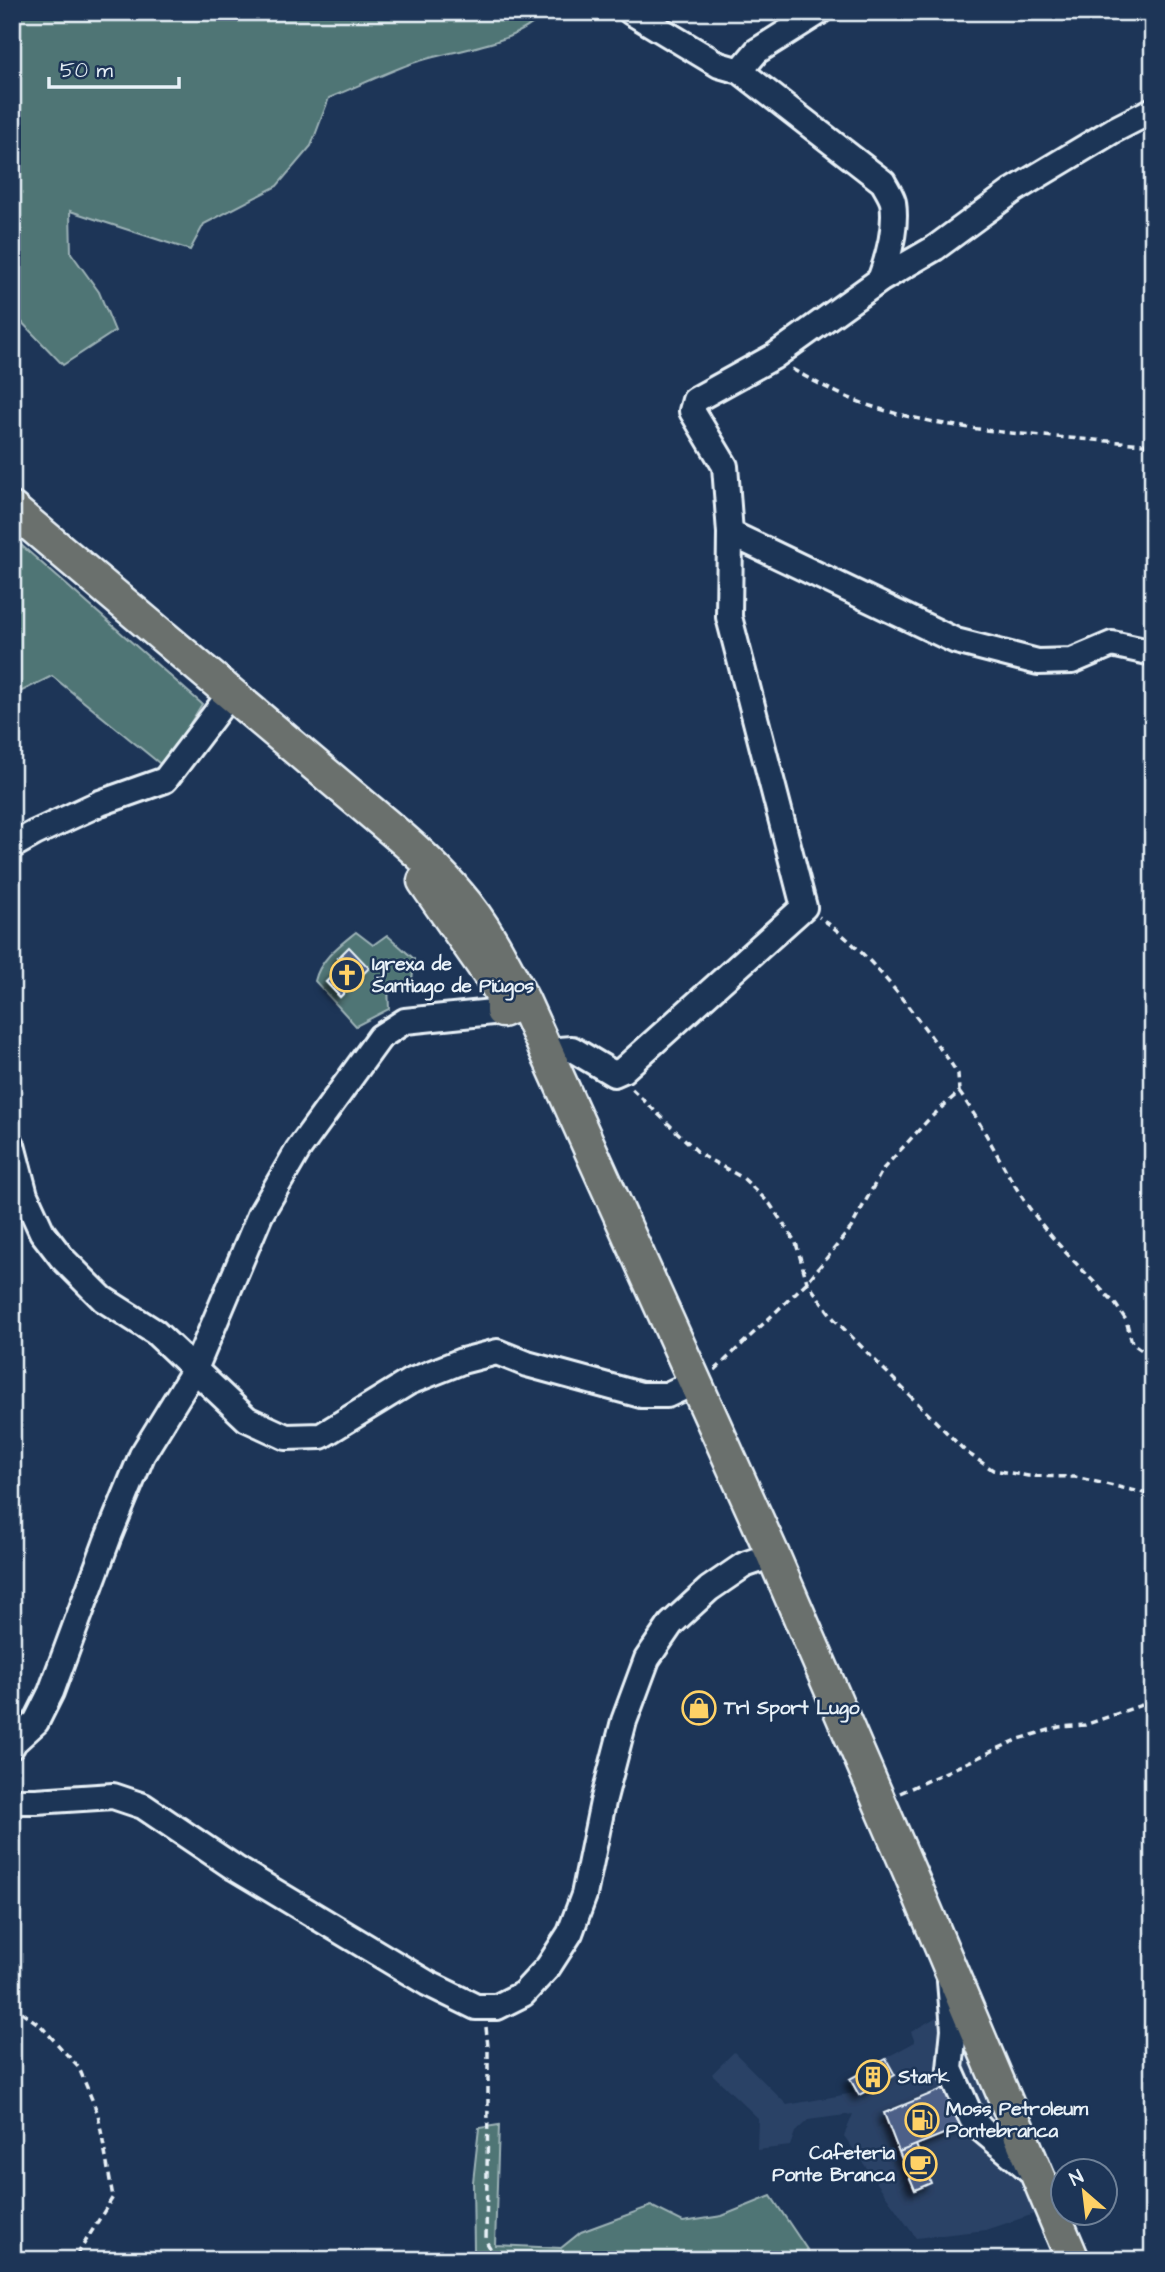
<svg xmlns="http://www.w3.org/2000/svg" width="1165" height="2272" viewBox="0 0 1165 2272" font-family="'Architects Daughter',sans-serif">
<defs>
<filter id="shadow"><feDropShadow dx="-5.5" dy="5.5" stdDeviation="3.5" flood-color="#0009"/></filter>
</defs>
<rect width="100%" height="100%" fill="#1d3557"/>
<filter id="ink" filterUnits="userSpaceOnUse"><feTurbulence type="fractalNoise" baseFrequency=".0143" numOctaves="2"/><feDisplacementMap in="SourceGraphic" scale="14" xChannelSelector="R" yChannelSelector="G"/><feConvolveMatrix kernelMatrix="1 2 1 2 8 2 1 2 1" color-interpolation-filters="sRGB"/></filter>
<g filter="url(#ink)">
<path fill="#2b4266" d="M952,2008L1040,2212L986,2230L916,2238L844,2136L853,2114L808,2120L795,2132L790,2146L757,2150L758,2118L712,2074L734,2052L787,2105L854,2093L847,2079L915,2042L911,2032Z"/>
<path fill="#507475" stroke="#9cb2b6" stroke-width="2" d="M12,12H545C515,47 452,49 410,64C383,74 356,87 329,98L311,146L277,186L204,224L190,250L70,211L71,253L99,292L115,331L63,365L12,312Z
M12,537L202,704L164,767L52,676L12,696Z
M356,932L373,945L387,935L414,959L412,982L388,986L389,1009L356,1026L315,981C320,959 340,945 356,932Z
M499,2125L495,2245L561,2248L581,2232L651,2206L683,2222L722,2216L771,2196L814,2260H467L474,2250L473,2182L479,2128Z"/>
<path fill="#4d6188" stroke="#e8f1f8" stroke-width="2" filter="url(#shadow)" d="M349,947L369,968L340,997L326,982L344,964L338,958Z
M886,2059L895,2075L859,2095L850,2079Z
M945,2088L961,2127L899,2152L884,2113Z
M916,2145L931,2183L915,2190L899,2152Z"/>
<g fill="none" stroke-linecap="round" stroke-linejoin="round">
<defs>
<path id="minor" d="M631,12L719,65L740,71L883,182C886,188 891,195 893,202C897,228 889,256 880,280
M740,71L757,51L819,12
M730,533L956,641L1038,662L1072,661L1112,644L1153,653
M12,846L35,833L100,803L165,780L231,693
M546,1051L572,1049L614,1074L623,1070L804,907L729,617L730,533L725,466L692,411L695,400L773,357L880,280L935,248L1014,190L1114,130L1153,110
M12,1145L25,1195L42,1232L62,1258L103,1299L155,1332L247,1419L286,1437L321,1436L409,1382L462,1361L497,1352L527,1364L641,1395H667L695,1382
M12,1746L14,1742L36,1722L51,1692L108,1538L142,1455L195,1369L260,1215L298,1150L380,1037L405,1021L502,1011
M12,1801H36L113,1796L143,1806L235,1868L427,1983L476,2007H497L523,1994L548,1967L570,1933L584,1895L603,1802L624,1721L647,1659L671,1624L709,1589L744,1565L773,1555
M950,1981L954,2029L950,2069L972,2119L982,2130L1037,2176"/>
<path id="major" d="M12,509L391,829C415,849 438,870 458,894C486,926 505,965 524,1002L773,1555L913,1880L1073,2260
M424,881L495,983L502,995V1011L524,1002"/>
</defs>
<use href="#minor" stroke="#e8f1f8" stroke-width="30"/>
<use href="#major" stroke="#e8f1f8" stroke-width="37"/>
<path stroke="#e8f1f8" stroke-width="3.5" stroke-dasharray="7 5" stroke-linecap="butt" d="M792,369C820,385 849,400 880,409C968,435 1062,436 1153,445
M632,1089L701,1155L743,1178L770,1204L796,1243L807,1282L834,1319L966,1452L993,1470L1028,1476L1075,1477L1153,1495
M959,1092C988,1131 1006,1178 1036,1217C1059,1248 1090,1277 1116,1305L1126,1320L1132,1343L1153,1358
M715,1370L807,1282L851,1228L883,1169L929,1119L959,1092L958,1074L948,1059C909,1008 872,953 819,917
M900,1793L1019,1739L1059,1727L1085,1725L1153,1701
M12,2005L41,2026L79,2068L98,2114L113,2197L74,2260
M486,2027L488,2047V2106L486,2241L497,2260"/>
<use href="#minor" stroke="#1d3557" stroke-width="24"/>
<use href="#major" stroke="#6a706d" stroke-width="32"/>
</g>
</g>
<defs>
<symbol id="church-ring" viewBox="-11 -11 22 22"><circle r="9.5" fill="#1d3557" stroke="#ffd166" stroke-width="1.5"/><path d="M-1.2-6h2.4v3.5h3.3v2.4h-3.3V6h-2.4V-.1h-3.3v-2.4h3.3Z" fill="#ffd166"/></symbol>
<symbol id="shop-ring" viewBox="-11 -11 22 22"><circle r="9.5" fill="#1d3557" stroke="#ffd166" stroke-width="1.5"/><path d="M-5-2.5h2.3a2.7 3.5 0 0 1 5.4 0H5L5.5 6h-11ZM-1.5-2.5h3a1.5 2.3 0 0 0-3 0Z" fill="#ffd166"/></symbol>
<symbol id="building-ring" viewBox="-11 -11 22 22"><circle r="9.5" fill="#1d3557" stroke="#ffd166" stroke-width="1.5"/><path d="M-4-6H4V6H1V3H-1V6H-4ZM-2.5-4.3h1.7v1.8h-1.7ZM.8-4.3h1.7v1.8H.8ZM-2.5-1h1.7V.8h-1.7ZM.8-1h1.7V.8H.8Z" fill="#ffd166"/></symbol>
<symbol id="fuel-ring" viewBox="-11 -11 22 22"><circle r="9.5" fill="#1d3557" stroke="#ffd166" stroke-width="1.5"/><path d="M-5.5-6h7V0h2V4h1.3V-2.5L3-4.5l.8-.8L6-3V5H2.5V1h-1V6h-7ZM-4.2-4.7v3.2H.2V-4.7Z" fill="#ffd166"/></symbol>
<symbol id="cafe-ring" viewBox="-11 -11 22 22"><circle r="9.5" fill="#1d3557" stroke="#ffd166" stroke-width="1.5"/><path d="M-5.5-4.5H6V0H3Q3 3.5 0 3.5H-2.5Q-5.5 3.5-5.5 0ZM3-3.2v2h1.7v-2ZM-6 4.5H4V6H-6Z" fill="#ffd166"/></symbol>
</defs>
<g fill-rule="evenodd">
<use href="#church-ring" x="328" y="956" width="38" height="38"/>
<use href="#shop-ring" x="680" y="1689" width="38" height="38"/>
<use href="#building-ring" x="854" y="2058" width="38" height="38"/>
<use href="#fuel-ring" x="903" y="2101" width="38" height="38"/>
<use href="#cafe-ring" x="901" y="2145" width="38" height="38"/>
</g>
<g text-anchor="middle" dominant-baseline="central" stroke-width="5" stroke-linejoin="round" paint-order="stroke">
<g font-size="19" font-weight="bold" fill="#e8f1f8" stroke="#1d3557" text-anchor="start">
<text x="372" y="964">Igrexa de<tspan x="372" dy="22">Santiago de Piúgos</tspan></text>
<text x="724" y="1708">Trl Sport Lugo</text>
<text x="898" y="2077">Stark</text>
<text x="946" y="2109">Moss Petroleum<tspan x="946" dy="22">Pontebranca</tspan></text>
<text x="895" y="2153" text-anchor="end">Cafeteria<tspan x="895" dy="22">Ponte Branca</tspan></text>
</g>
</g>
<rect width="1165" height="2272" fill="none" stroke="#1d3557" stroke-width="42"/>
<rect x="21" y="21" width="1123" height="2230" fill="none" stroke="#e8f1f8" stroke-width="2.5" filter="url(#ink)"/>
<g transform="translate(1084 2192) rotate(332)"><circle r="33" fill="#1d3557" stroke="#6e8097" stroke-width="2"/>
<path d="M0-5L12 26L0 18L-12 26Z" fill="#ffd166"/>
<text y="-10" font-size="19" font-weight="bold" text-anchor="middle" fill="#e8f1f8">N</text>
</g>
<path d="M49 77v10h130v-10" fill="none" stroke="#e8f1f8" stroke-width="3.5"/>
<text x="60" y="77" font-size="21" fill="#e8f1f8" stroke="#1d3557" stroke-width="5" paint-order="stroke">50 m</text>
</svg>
